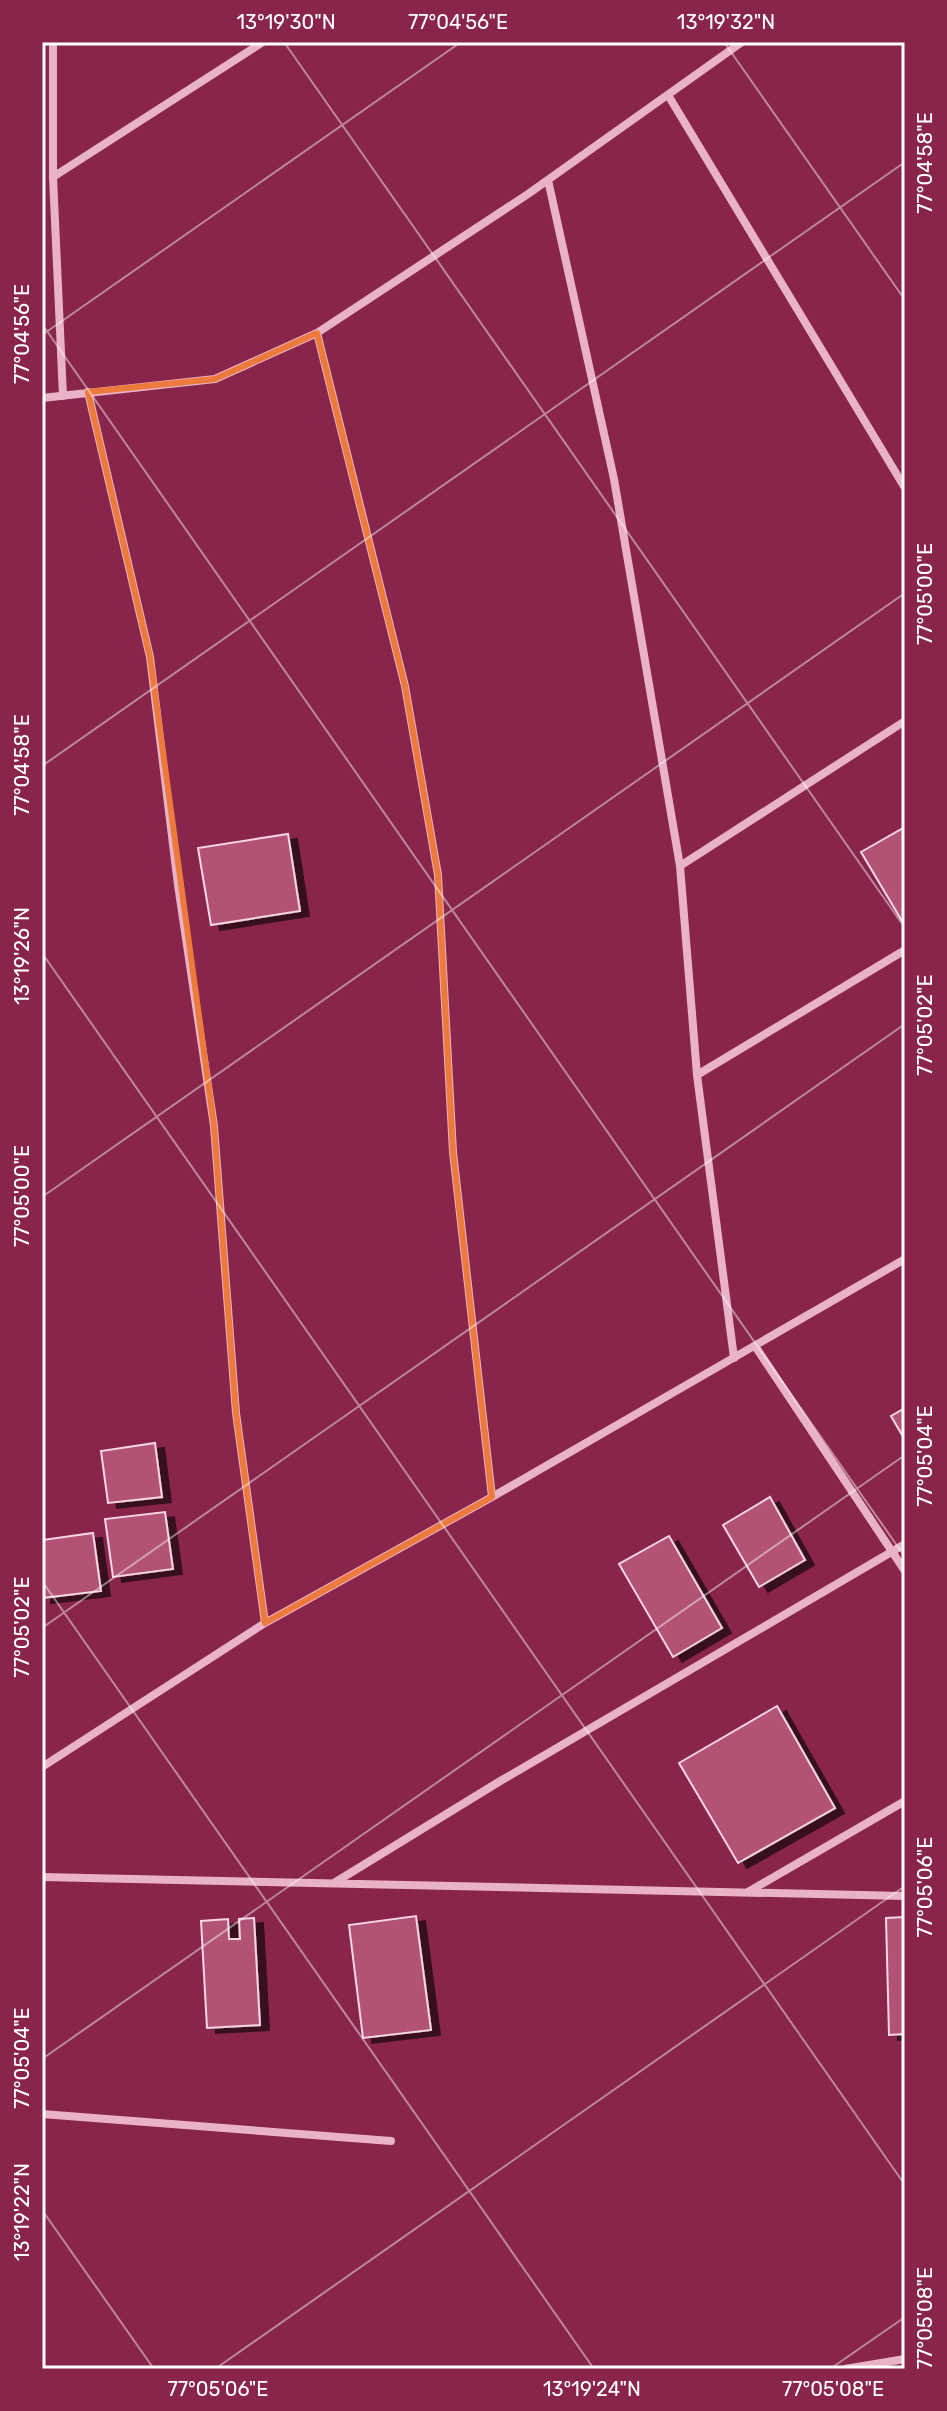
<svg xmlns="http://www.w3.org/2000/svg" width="947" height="2411" viewBox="0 0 947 2411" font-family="Rubik,sans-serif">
<defs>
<filter id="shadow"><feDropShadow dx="9" dy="5" stdDeviation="0" flood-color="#0009"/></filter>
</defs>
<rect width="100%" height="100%" fill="#89254a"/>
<path fill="#b25276" stroke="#f7d6e3" stroke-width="2" filter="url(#shadow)" d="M905,827V926L861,852Z
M288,834L300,911L211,925L198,848Z
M905,1408V1440L891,1416Z
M155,1443L162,1497L108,1503L101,1451Z
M770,1497L805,1560L759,1587L723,1525Z
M165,1512L173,1569L113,1577L105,1519Z
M93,1533L101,1591L42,1598V1540Z
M669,1536L722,1628L673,1657L619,1564Z
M777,1706L835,1808L738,1863L679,1763Z
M416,1916L431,2030L363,2038L349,1925Z
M905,1917V2034L889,2035L886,1918Z
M254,1918L260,2025L207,2028L201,1921L228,1919L229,1939H240L239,1919Z"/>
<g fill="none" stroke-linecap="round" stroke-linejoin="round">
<path stroke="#e9b2c7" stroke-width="8" d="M53,42V177L63,396
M904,42L905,43
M668,95L905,488
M53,177L263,42
M548,180L614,479L680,866L697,1075L734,1358
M317,333L405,686L438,875L453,1152L492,1497
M88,392L150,657L178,885L214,1126L236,1413L265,1623
M42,398L215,379L317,333L528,194L742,42
M680,866L905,721
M697,1075L905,950
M755,1346L905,1571
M42,1767L265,1623L492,1497L905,1259
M42,1877L905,1896
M334,1883L497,1783L905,1544
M748,1892L905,1801
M42,2114L391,2141
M845,2369L905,2359"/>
</g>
<path fill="none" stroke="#ed7a3d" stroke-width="6" stroke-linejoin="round" d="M317,333L405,686L438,875L453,1152L492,1497L265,1623L236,1413L214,1126L150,657L88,392L215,379Z"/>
<path fill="none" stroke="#fff" stroke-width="2" stroke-opacity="0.45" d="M284,42L905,928M724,42L905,300M42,324L905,1557M42,335L461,42M42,766L905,162M42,953L905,2185M42,1197L905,593M42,1581L594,2369M42,1628L905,1024M42,2059L905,1455M42,2210L154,2369M215,2369L905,1886M830,2369L905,2317"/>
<rect width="947" height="2411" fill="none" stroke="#89254a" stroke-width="88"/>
<rect x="44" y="44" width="859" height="2323" fill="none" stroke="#fff" stroke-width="3"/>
<g font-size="20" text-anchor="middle" fill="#fff">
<text x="286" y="29">13°19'30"N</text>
<text x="458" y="29">77°04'56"E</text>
<text x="726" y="29">13°19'32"N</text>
<text transform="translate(925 163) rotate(-90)" y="7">77°04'58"E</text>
<text transform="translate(22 334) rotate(-90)" y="7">77°04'56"E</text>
<text transform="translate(925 594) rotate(-90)" y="7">77°05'00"E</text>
<text transform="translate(22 765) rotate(-90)" y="7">77°04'58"E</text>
<text transform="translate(22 956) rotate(-90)" y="7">13°19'26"N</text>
<text transform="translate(925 1025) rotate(-90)" y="7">77°05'02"E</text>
<text transform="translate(22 1196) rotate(-90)" y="7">77°05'00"E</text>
<text transform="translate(925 1456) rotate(-90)" y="7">77°05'04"E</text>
<text transform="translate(22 1627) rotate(-90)" y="7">77°05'02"E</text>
<text transform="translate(925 1887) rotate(-90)" y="7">77°05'06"E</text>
<text transform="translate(22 2058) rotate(-90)" y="7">77°05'04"E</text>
<text transform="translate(22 2212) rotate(-90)" y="7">13°19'22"N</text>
<text transform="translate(925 2318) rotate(-90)" y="7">77°05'08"E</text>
<text x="218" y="2396">77°05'06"E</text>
<text x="592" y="2396">13°19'24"N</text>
<text x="833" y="2396">77°05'08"E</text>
</g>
</svg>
